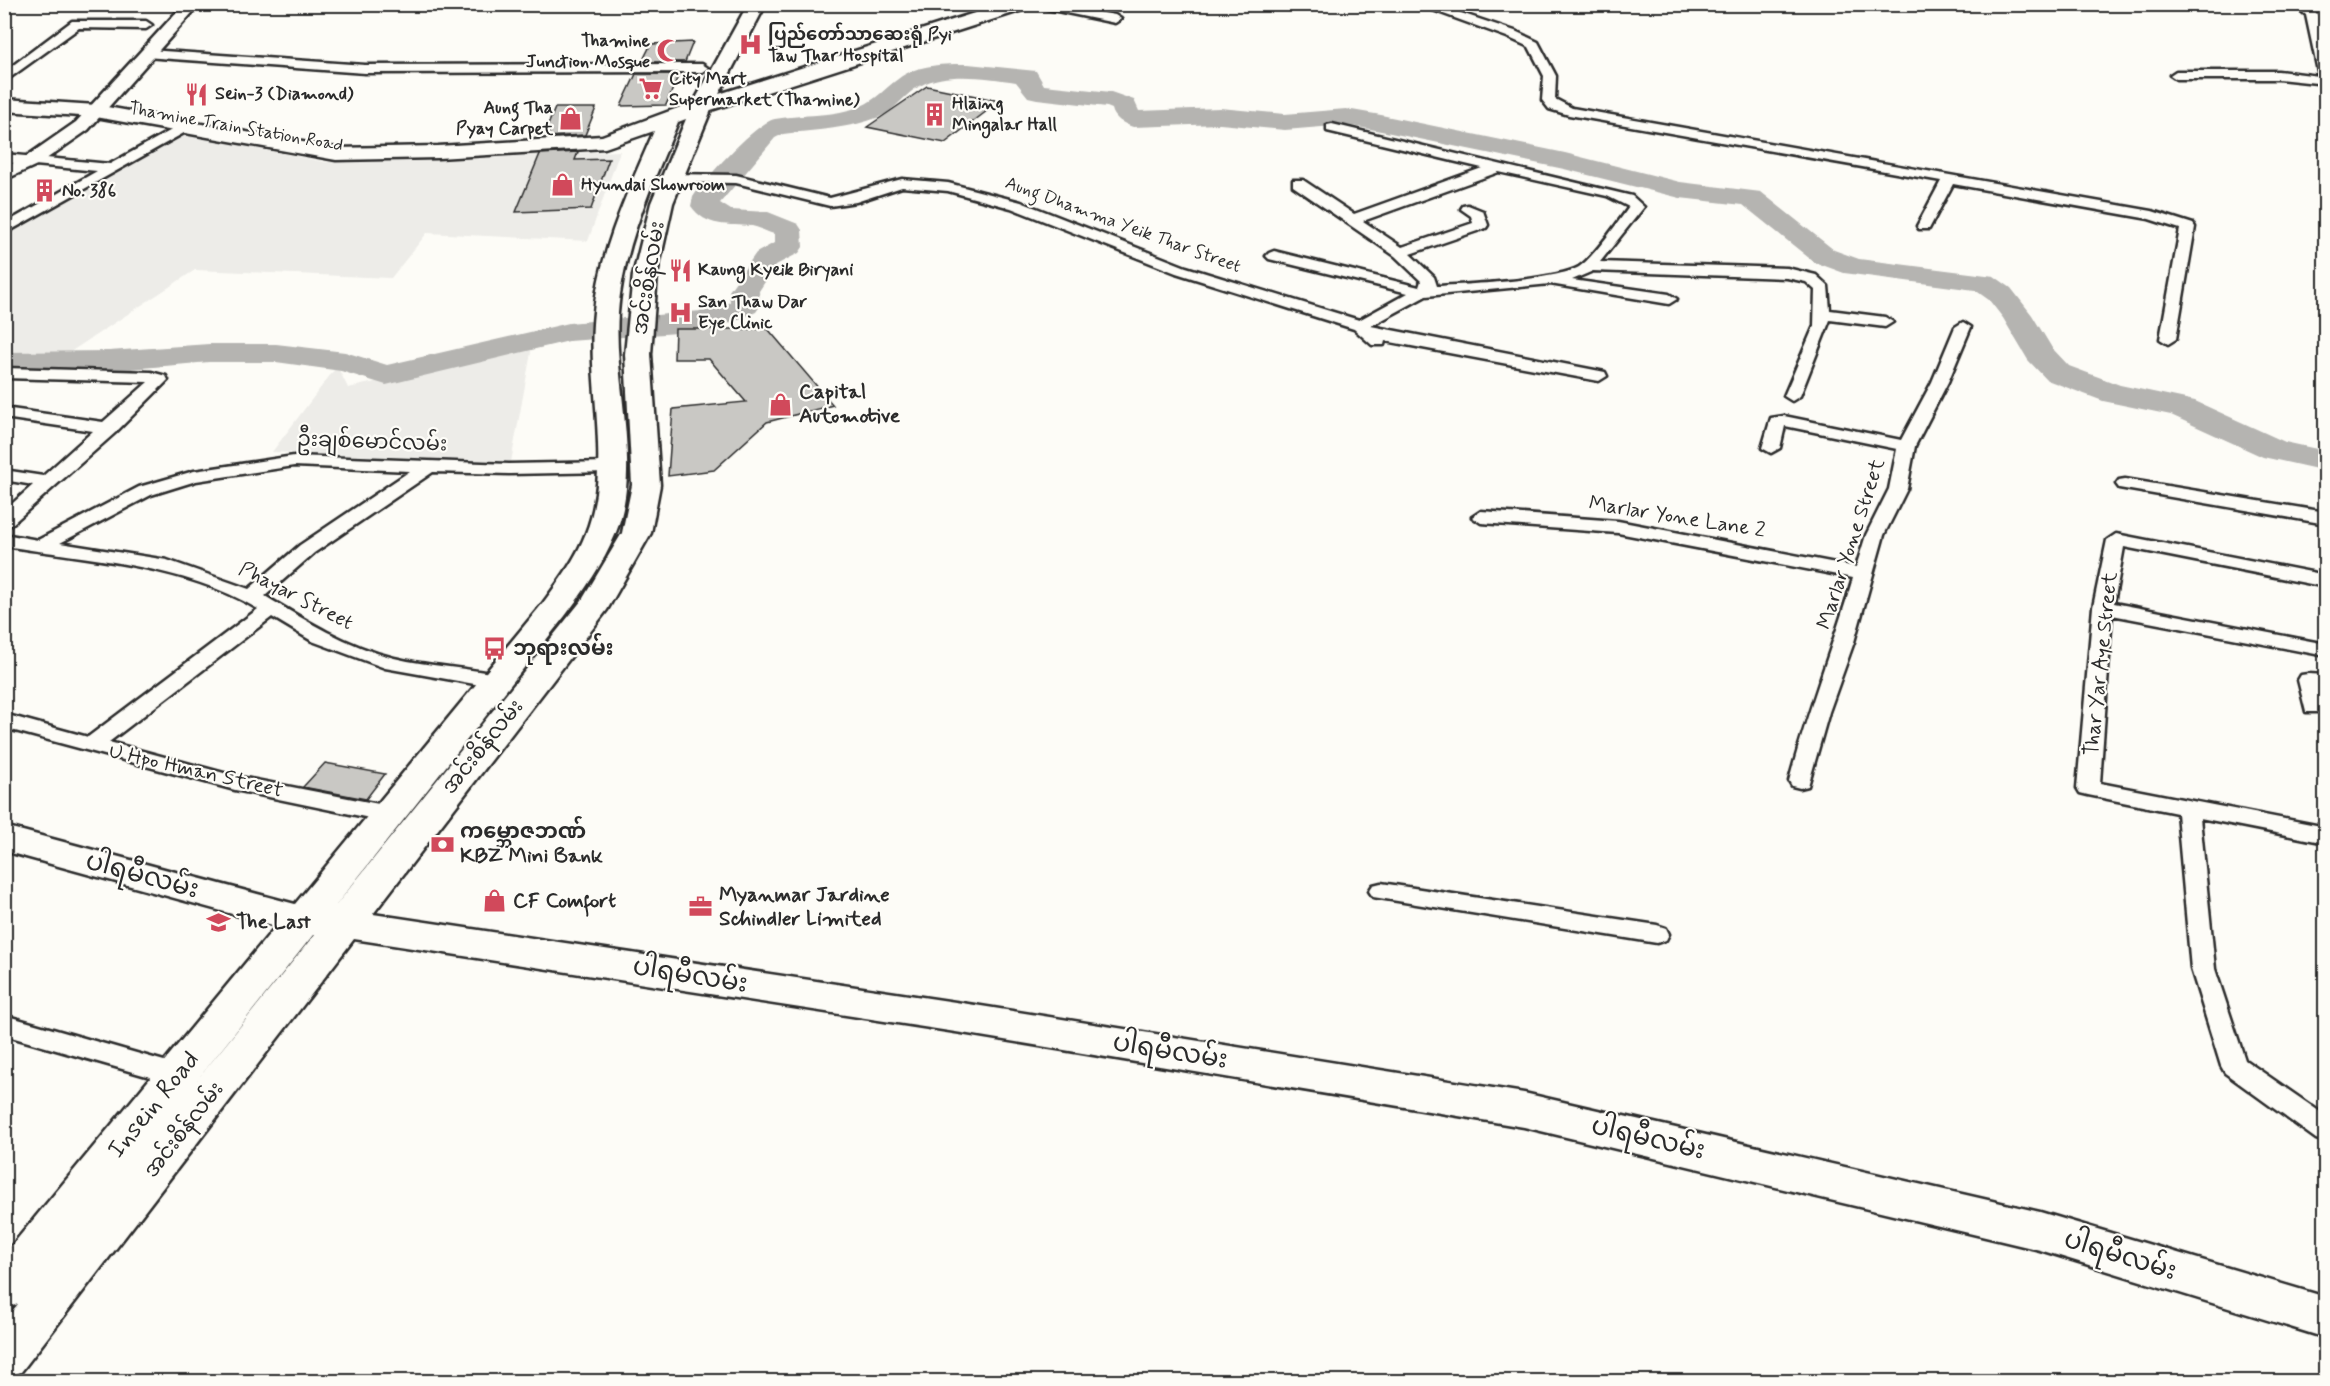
<svg xmlns="http://www.w3.org/2000/svg" width="2330" height="1386" viewBox="0 0 2330 1386" font-family="Mynerve,'Noto Sans Myanmar',sans-serif">
<rect width="100%" height="100%" fill="#fdfcf7"/>
<filter id="ink" filterUnits="userSpaceOnUse"><feTurbulence type="fractalNoise" baseFrequency=".0167" numOctaves="2"/><feDisplacementMap in="SourceGraphic" scale="12" xChannelSelector="R" yChannelSelector="G"/><feConvolveMatrix kernelMatrix="1 2 1 2 8 2 1 2 1" color-interpolation-filters="sRGB"/></filter>
<g filter="url(#ink)">
<path fill="#edece8" d="M183,133L325,162L620,151L588,241L427,233L391,278L195,270L64,356H5L4,236Z
M532,347L511,462L272,452L337,366L348,388Z"/>
<g fill="none" stroke-linecap="round" stroke-linejoin="round">
<path stroke="#7e7d7b" stroke-width="4.5" d="M2309,4L2326,8"/>
<path fill="#b5b4b1" fill-rule="evenodd" d="M968,64L1036,71L1044,85L1111,92L1134,100L1139,111L1220,108L1285,114L1346,109L1381,115L1565,153L1680,182L1761,192L1834,250L1859,259L1994,276L2011,288L2032,315L2052,348L2069,366L2120,385L2195,401L2285,442L2326,451V471L2263,457L2171,415L2103,401L2047,380L2028,360L2003,318L1989,300L1975,290L1844,273L1814,262L1743,205L1680,198L1564,169L1381,131L1346,125L1285,130L1220,124L1133,127C1124,124 1114,119 1112,109L1107,107L1037,99L1028,97L1016,82C987,78 946,71 920,86C904,94 896,110 879,117C849,129 815,130 783,134L775,138L720,203L731,210L768,212L798,224L802,230L803,247L799,253L776,265L759,291L760,306L756,312L720,327L691,332L569,341L386,385L341,371L276,362H209L109,371L4,372V352L109,351L209,344H276L345,352L387,365L569,323L712,310L730,302L729,291L756,253L774,243V234C767,232 759,227 752,226C729,224 706,228 691,206L693,197C706,178 755,123 775,119C803,114 834,117 861,106C876,100 885,88 898,79C917,64 945,64 968,64Z"/>
</g>
<path fill="#c9c8c4" stroke="#2b2b2b" stroke-width="1.5" d="M693,42L685,62H642L651,44Z
M636,74H679L666,105L621,106Z
M927,86L1000,101L945,143L867,127Z
M555,108H596L585,135L547,137L550,130H546Z
M578,152L575,160L609,159L591,209L516,212L540,154Z
M675,329H768L833,405L767,422L714,470L668,476L673,409L746,402L709,359H674Z
M325,763L385,774L366,799L303,787Z"/>
<g fill="none" stroke-linecap="round" stroke-linejoin="round">
<defs>
<path id="minor" d="M1023,4H1051L1115,15L1121,19L1115,23Z
M1416,4H1434L1515,31L1538,42L1556,76L1555,99L1572,108L2152,211L2193,224L2195,227L2176,339L2168,344L2160,339L2180,229L2149,219L1953,184L1929,229H1919L1917,226L1941,181L1569,115L1549,109L1542,100L1544,76L1529,47L1507,37Z
M2293,4C2297,4 2303,3 2307,5C2328,12 2326,65 2326,84L2278,79H2176L2170,75L2176,71H2278L2319,76L2306,15Z
M72,21H146L152,25L146,29L79,28L4,82V72Z
M149,50L365,65L702,64L708,68L702,72L365,73L145,57L143,54Z
M186,122L191,123V129L4,234V224L97,171L4,162V154L110,164Z
M1332,124L1632,196L1644,207L1600,262L1787,268L1816,275L1828,286L1830,310L1885,317L1893,322L1885,327L1830,320L1800,396L1792,401L1784,396L1814,326L1815,290L1806,282L1787,278L1593,271L1572,280L1669,294L1677,299L1669,304L1550,284L1426,296L1371,326L1605,372L1607,376L1599,381L1385,341L1384,345H1372L1354,329L1176,273L1011,208L948,191L902,187L856,202L830,206L736,183L670,182L663,178L670,174L736,175L830,198L902,179L948,183L1021,202L1186,267L1359,320L1408,293L1269,259L1266,256L1269,253L1274,251L1419,287L1421,281L1395,256L1293,186V180H1303L1354,214L1482,168L1327,131V125ZM1499,172L1607,196L1629,207C1619,221 1592,259 1579,267C1553,281 1469,284 1437,286L1434,277L1410,254L1486,228L1488,225L1483,211L1468,205L1463,206L1461,209L1471,216L1473,223L1402,247L1363,221Z
M1963,322L1971,327L1948,382L1915,446L1907,489L1884,535L1854,642L1829,712L1808,786L1800,788L1792,786L1789,781C1807,712 1833,646 1853,578L1618,533L1481,523L1472,517L1481,511L1618,521L1856,567L1866,535L1889,489L1897,449L1785,426L1780,448L1771,453L1762,448L1771,418L1784,416L1901,440L1932,382L1955,327Z
M4,368L151,372L166,376L168,380L116,432L11,525L4,526V511L33,485L4,480V470L43,476L93,431L4,418V408L103,422L148,382L4,378Z
M294,456L509,464L611,462L620,467L611,472L509,474L433,472L314,553L265,596C306,621 347,646 394,658C430,667 468,667 504,676L507,681L504,686L497,688L385,668L312,641L272,617L109,742L235,776L389,806L397,809L400,814L397,819L389,822L235,790L4,728V714L88,737L258,609C185,565 87,559 4,546V534L38,540L139,487L194,471ZM294,466L410,471L300,545L249,589L167,560L60,543L151,495L196,481Z
M2125,479L2326,512V524L2119,488L2116,484L2119,480Z
M2116,534L2326,575V587L2124,547L2114,603L2326,644V656L2112,615L2100,783L2326,827V843L2200,818L2215,969L2245,1060L2326,1116V1142L2316,1139L2225,1073L2221,1066L2191,969L2177,813L2088,795L2080,793L2077,788L2093,607L2107,540Z
M2308,674L2326,675V688H2320L2324,707L2320,712H2306L2298,680L2301,675Z
M1381,883L1657,925L1666,928L1669,934L1666,940L1657,943L1373,897L1369,891L1373,885Z
M4,1015L178,1065L187,1068L191,1075L187,1082L178,1085L4,1035Z"/>
<path id="tertiary" d="M184,4H200L88,130L39,164L4,180V168L27,156L76,122Z"/>
<path id="primary" d="M748,4H766L719,94L1003,4H1032L1029,8L711,110L673,203L657,275L651,354L660,485L651,533L607,610L373,914L962,1003L1524,1093L2040,1212L2326,1297V1338L2040,1250L1524,1127L962,1033L354,939L21,1372L4,1378V1321L18,1304L4,1309V1255L276,926L4,851V826L295,904L543,603C559,581 576,559 586,533C613,464 586,384 594,312C600,249 629,189 654,131L605,148L438,158L336,160L96,117L4,111V99L96,105L336,148L438,146L602,136L694,102ZM686,119L651,203L633,275L625,354L632,485L622,533L582,600L333,909L565,616C584,591 603,564 615,535C643,466 613,384 618,313C623,246 653,183 678,122ZM313,935H314L197,1080Z"/>
</defs>
<use href="#minor" stroke="#2b2b2b" stroke-width="5"/>
<use href="#tertiary" stroke="#2b2b2b" stroke-width="5"/>
<use href="#primary" stroke="#2b2b2b" stroke-width="5"/>
<use href="#minor" fill="#fdfcf7" fill-rule="evenodd"/>
<use href="#tertiary" fill="#fdfcf7" fill-rule="evenodd"/>
<use href="#primary" fill="#fdfcf7" fill-rule="evenodd"/>
</g>
</g>
<defs>
<symbol id="hospital-bare" viewBox="-9 -9 18 18"><path d="M-5-5h3v3.5h4V-5h3V5h-3V1.5h-4V5h-3Z" fill="#d1495b" stroke="#fdfcf7" stroke-width="2.5" paint-order="stroke"/></symbol>
<symbol id="mosque-bare" viewBox="-9 -9 18 18"><path d="M3.5-4.9A6 6 0 1 0 3.5 4.9A5 5 0 1 1 3.5-4.9Z" fill="#d1495b" stroke="#fdfcf7" stroke-width="2.5" paint-order="stroke"/></symbol>
<symbol id="supermarket-bare" viewBox="-9 -9 18 18"><path d="M-6-5.5h2.5l.6 2H6L4.5 2H-2.5L-4.4-4H-6ZM-1.5 3.2a1.3 1.3 0 1 0 .1 0ZM3 3.2a1.3 1.3 0 1 0 .1 0Z" fill="#d1495b" stroke="#fdfcf7" stroke-width="2.5" paint-order="stroke"/></symbol>
<symbol id="restaurant-bare" viewBox="-9 -9 18 18"><path d="M-5-6h1v4h1v-4h1v4h1v-4h1v5L-1.5 .5V6h-2V.5L-5-1ZM5-6V6H3V1.5H1.5Q1.5-4 5-6Z" fill="#d1495b" stroke="#fdfcf7" stroke-width="2.5" paint-order="stroke"/></symbol>
<symbol id="building-bare" viewBox="-9 -9 18 18"><path d="M-4-6H4V6H1V3H-1V6H-4ZM-2.5-4.3h1.7v1.8h-1.7ZM.8-4.3h1.7v1.8H.8ZM-2.5-1h1.7V.8h-1.7ZM.8-1h1.7V.8H.8Z" fill="#d1495b" stroke="#fdfcf7" stroke-width="2.5" paint-order="stroke"/></symbol>
<symbol id="shop-bare" viewBox="-9 -9 18 18"><path d="M-5-2.5h2.3a2.7 3.5 0 0 1 5.4 0H5L5.5 6h-11ZM-1.5-2.5h3a1.5 2.3 0 0 0-3 0Z" fill="#d1495b" stroke="#fdfcf7" stroke-width="2.5" paint-order="stroke"/></symbol>
<symbol id="bus-bare" viewBox="-9 -9 18 18"><path d="M-5-6H5V4H4V6H2V4H-2V6H-4V4H-5ZM-3.5-4V0h7V-4ZM-3.5 1.2v1.5H-2V1.2ZM2 1.2v1.5H3.5V1.2Z" fill="#d1495b" stroke="#fdfcf7" stroke-width="2.5" paint-order="stroke"/></symbol>
<symbol id="bank-bare" viewBox="-9 -9 18 18"><path d="M-6-4H6V4H-6ZM0-2.3a2.3 2.3 0 1 0 0 4.6a2.3 2.3 0 1 0 0-4.6Z" fill="#d1495b" stroke="#fdfcf7" stroke-width="2.5" paint-order="stroke"/></symbol>
<symbol id="office-bare" viewBox="-9 -9 18 18"><path d="M-6-3h4V-5.5h4V-3h4V5H-6ZM-1-4.5V-3h2v-1.5ZM-6 0V1H6V0Z" fill="#d1495b" stroke="#fdfcf7" stroke-width="2.5" paint-order="stroke"/></symbol>
<symbol id="university-bare" viewBox="-9 -9 18 18"><path d="M0-5L7-2L0 1L-7-2ZM-4 1L0 2.5L4 1V4Q0 6-4 4Z" fill="#d1495b" stroke="#fdfcf7" stroke-width="2.5" paint-order="stroke"/></symbol>
</defs>
<g fill-rule="evenodd">
<use href="#hospital-bare" x="734" y="28" width="33" height="33"/>
<use href="#mosque-bare" x="652" y="34" width="33" height="33"/>
<use href="#supermarket-bare" x="634" y="72" width="33" height="33"/>
<use href="#restaurant-bare" x="180" y="78" width="33" height="33"/>
<use href="#building-bare" x="918" y="98" width="33" height="33"/>
<use href="#shop-bare" x="554" y="102" width="33" height="33"/>
<use href="#shop-bare" x="546" y="168" width="33" height="33"/>
<use href="#building-bare" x="28" y="174" width="33" height="33"/>
<use href="#restaurant-bare" x="664" y="254" width="33" height="33"/>
<use href="#hospital-bare" x="664" y="296" width="33" height="33"/>
<use href="#shop-bare" x="764" y="388" width="33" height="33"/>
<use href="#bus-bare" x="478" y="632" width="33" height="33"/>
<use href="#bank-bare" x="426" y="828" width="33" height="33"/>
<use href="#shop-bare" x="478" y="884" width="33" height="33"/>
<use href="#office-bare" x="684" y="890" width="33" height="33"/>
<use href="#university-bare" x="202" y="906" width="33" height="33"/>
</g>
<g text-anchor="middle" dominant-baseline="central" stroke-width="4.5" stroke-linejoin="round" paint-order="stroke">
<g font-size="18" font-weight="bold" fill="#2b2b2b" stroke="#fdfcf7" text-anchor="start">
<text x="768" y="35">ပြည်တော်သာဆေးရုံ Pyi<tspan x="768" dy="21">Taw Thar Hospital</tspan></text>
<text x="650" y="41" text-anchor="end">Thamine<tspan x="650" dy="21">Junction Mosque</tspan></text>
<text x="669" y="79">City Mart<tspan x="669" dy="21">Supermarket (Thamine)</tspan></text>
<text x="215" y="94">Sein-3 (Diamond)</text>
<text x="952" y="104">Hlaing<tspan x="952" dy="21">Mingalar Hall</tspan></text>
<text x="553" y="108" text-anchor="end">Aung Tha<tspan x="553" dy="21">Pyay Carpet</tspan></text>
<text x="581" y="185">Hyundai Showroom</text>
<text x="62" y="191">No. 386</text>
<text x="698" y="270">Kaung Kyeik Biryani</text>
<text x="698" y="302">San Thaw Dar<tspan x="698" dy="21">Eye Clinic</tspan></text>
</g>
<g font-size="18" fill="#2b2b2b" stroke="#fdfcf7">
<text transform="translate(236 127) rotate(10)">Thamine Train Station Road</text>
<text transform="translate(1123 225) rotate(20)">Aung Dhamma Yeik Thar Street</text>
</g>
<g font-size="21" fill="#2b2b2b" stroke="#fdfcf7">
<text transform="translate(649 278) rotate(-81)">အင်းစိန်လမ်း</text>
<text transform="translate(372 442) rotate(2)">ဦးချစ်မောင်လမ်း</text>
<text transform="translate(1677 517) rotate(9)">Marlar Yone Lane 2</text>
<text transform="translate(1851 544) rotate(-72)">Marlar Yone Street</text>
<text transform="translate(296 596) rotate(27)">Phayar Street</text>
<text transform="translate(2101 664) rotate(-84)">Thar Yar Aye Street</text>
<text transform="translate(483 747) rotate(-51)">အင်းစိန်လမ်း</text>
<text transform="translate(196 771) rotate(13)">U Hpo Hman Street</text>
<text transform="translate(184 1130) rotate(-52)">အင်းစိန်လမ်း</text>
</g>
<g font-size="21" font-weight="bold" fill="#2b2b2b" stroke="#fdfcf7" text-anchor="start">
<text x="799" y="392">Capital<tspan x="799" dy="24">Automotive</tspan></text>
<text x="513" y="649">ဘုရားလမ်း</text>
<text x="460" y="832">ကမ္ဘောဇဘဏ်<tspan x="460" dy="24">KBZ Mini Bank</tspan></text>
<text x="719" y="895">Myanmar Jardine<tspan x="719" dy="24">Schindler Limited</tspan></text>
<text x="513" y="901">CF Comfort</text>
<text x="236" y="922">The Last</text>
</g>
<g font-size="26" fill="#2b2b2b" stroke="#fdfcf7">
<text transform="translate(142 876) rotate(15)">ပါရမီလမ်း</text>
<text transform="translate(690 976) rotate(9)">ပါရမီလမ်း</text>
<text transform="translate(1170 1052) rotate(9)">ပါရမီလမ်း</text>
<text transform="translate(154 1105) rotate(-51)">Insein Road</text>
<text transform="translate(1648 1139) rotate(13)">ပါရမီလမ်း</text>
<text transform="translate(2120 1256) rotate(17)">ပါရမီလမ်း</text>
</g>
</g>
<rect width="2330" height="1386" fill="none" stroke="#fdfcf7" stroke-width="24"/>
<rect x="12" y="12" width="2306" height="1362" fill="none" stroke="#2b2b2b" stroke-width="2" filter="url(#ink)"/>
</svg>
